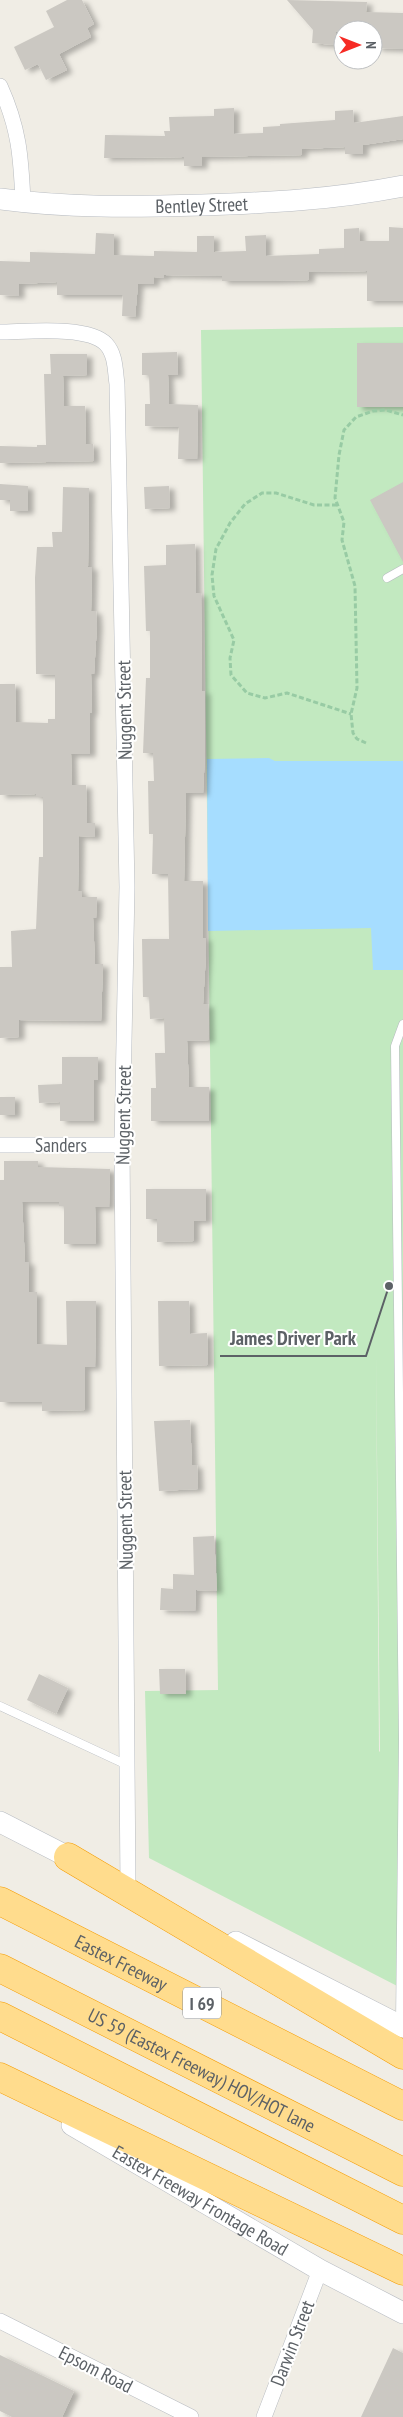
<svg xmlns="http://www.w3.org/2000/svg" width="403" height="2417" viewBox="0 0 403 2417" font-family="'PT Sans Narrow',sans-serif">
<defs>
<filter id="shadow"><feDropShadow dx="5.5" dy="3" stdDeviation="2.5" flood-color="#0004"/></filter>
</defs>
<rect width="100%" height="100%" fill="#f0ede5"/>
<path fill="#c2e9c0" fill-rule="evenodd" d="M403,327V1989L149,1858L145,1691L218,1690L201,330ZM376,1351L380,1752L379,1751Z"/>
<path fill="#a6ddff" d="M269,758L275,761H403V970H373L371,928L208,931L207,759Z"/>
<path fill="#cbc8c2" filter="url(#shadow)" d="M67,0H82L94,24L87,28L91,37L59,54L67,70L46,80L38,64L25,70L14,47L54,27L46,11Z
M287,0L367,2L366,12L403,13V49L376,48L377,30H343V32H336L335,45L312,43L313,30Z
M234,108V134L263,133V127L280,126V124L335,120V111L353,110L354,123L403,116V139L363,145V154H345V147L302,149V155L202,157V166H184V157L104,158L105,135L165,136L164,131H170L169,117L214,116V109Z
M389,227L403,228V301H367V271L309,272V280L272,281H222V276L164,275V278L154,277V284H138L135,317L122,316L123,295H57V282L19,284V296L0,295V261L30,262V252L95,254L96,233L114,234V255L154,256V251L197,252V236H214V252L246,251L245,236L266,235V256L319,254V249L344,248V229L359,228L360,241H389Z
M357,343H403V407H357Z
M177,352L178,375H168L169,404L198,405L197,459H178L179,427L145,426V404H150L149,375H142V353Z
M50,354H87V375L63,376L64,406H85L86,444H93L94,461L0,463V446L37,447V445H46L44,374H51Z
M403,482V562L370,500Z
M0,484L28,486V511H10V500H0Z
M169,486L170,508L145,509L144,487Z
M63,487L89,488L88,567H92L91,611H96L97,625L94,674H91L92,713H90V754H71L72,785H86L87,823H95V837L79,836L78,891H82V897H97L96,918H93L95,964H103L101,1021L19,1020V1037L0,1038V967H12L11,931L36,929L39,857H43V797H36V794L0,795V684H15L16,722L48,723V719H55V675L36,674L35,578L37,547H53L52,532H62Z
M195,544L196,593H201L202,691H205V753L203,793H186L184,881H203V938H206V954L203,1004H208L209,1040L187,1041L189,1087H209V1121H151V1088H156L155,1053H165L164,1018L150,1019L149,997H143L142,939H169L168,874H152L153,834H149L148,781H154L153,753H143L146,678H150V631H146L144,566L166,565V545Z
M62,1057H98V1080H94V1121H60V1102L39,1103L38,1085L62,1084Z
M0,1097H15V1115H0Z
M4,1161H38V1167L110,1169L109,1207H95L96,1244H64V1206H59V1202H22L25,1262H29V1292H37V1344L67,1345L66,1301H96L95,1367H85V1410L42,1411V1402H0V1180H4Z
M146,1189H206V1221H194V1241L157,1242V1219H146Z
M158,1301H189L190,1334L207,1333L208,1365L159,1366Z
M190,1420L192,1465H197L198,1489L159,1491L154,1421Z
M214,1536L217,1591L196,1590L195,1611L160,1610L161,1588L173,1589V1574L194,1575L193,1537Z
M159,1669H185L186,1694H160Z
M39,1674L68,1688L56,1714L27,1700Z
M393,2348L403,2353V2417H361Z
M0,2355L74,2391L62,2417H12L0,2411Z"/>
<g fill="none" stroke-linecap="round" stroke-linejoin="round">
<defs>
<path id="lane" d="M387,578L403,569
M0,1706L127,1765
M400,2023L403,1739L395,1046L403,1024"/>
<path id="street" d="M0,86C19,128 21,156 23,202
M0,332C25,332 88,325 106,344C116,355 115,371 117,384L127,887L122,1145L128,1888
M0,1145H122
M0,2321L191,2417
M264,2417L320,2270"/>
<g id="secondary">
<path id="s1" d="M0,199C67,208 134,207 202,205C270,203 336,199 403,186"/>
<path d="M0,1822L82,1864"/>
<path d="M236,1942L403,2027"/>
<path id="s2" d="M72,2125L320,2270L403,2313"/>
</g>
<g id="highway">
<path d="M68,1857L403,2055"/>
<path id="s3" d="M0,1901L403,2106"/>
<path id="s4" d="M0,1968L403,2172"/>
<path d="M0,2016L403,2220"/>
<path d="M0,2077L403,2271"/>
</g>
</defs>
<use href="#lane" stroke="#b7bbc0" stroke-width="9"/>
<use href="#street" stroke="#b7bbc0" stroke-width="16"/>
<use href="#secondary" stroke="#b8bcc2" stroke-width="22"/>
<use href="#highway" stroke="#f59c00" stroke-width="29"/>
<path stroke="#98cba4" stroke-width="3" stroke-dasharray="5 2.5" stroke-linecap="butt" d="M337,505H314L276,493H262L245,504L230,523L216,549L212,575L214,596L234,640L230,658L231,675L247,693L265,698L287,693L351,714
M366,743L357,739L353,733L351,714L357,688L355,586L342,540L344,522L335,498L339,455L344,430L356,417L373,411L386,410L403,415"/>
<use href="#lane" stroke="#fff" stroke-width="8"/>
<use href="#street" stroke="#fff" stroke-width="15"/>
<use href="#secondary" stroke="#fff" stroke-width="21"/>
<use href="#highway" stroke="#ffdc8d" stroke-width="28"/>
</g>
<g text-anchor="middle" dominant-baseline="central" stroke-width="4" stroke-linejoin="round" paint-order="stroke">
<rect fill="#fff" stroke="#8d9094" stroke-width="1" x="183" y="1987.5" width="38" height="31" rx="4"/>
<g font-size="18" font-weight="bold" fill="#5c6166">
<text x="202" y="2003">I 69</text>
</g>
<g font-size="19" fill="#5c6166" stroke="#fff">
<text stroke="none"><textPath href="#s1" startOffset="202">Bentley Street</textPath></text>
<text transform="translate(124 710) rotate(-91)">Nuggent Street</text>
<text transform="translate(123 1115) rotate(-89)">Nuggent Street</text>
<text x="61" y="1145">Sanders</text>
<text transform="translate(125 1520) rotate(-91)">Nuggent Street</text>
<text stroke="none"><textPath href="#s3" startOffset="136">Eastex Freeway</textPath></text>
<text stroke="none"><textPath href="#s4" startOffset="226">US 59 (Eastex Freeway) HOV/HOT lane</textPath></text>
<text stroke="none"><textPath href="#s2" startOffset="149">Eastex Freeway Frontage Road</textPath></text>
<text transform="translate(292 2343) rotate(-69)">Darwin Street</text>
<text transform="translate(96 2369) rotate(27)">Epsom Road</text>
</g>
</g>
<path fill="none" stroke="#5c6166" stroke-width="2" d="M389 1286L366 1356H220"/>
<circle fill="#5c6166" stroke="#fff" stroke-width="2" cx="389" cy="1286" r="5"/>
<g font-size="20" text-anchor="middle" font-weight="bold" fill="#5c6166" stroke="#fff" stroke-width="4" stroke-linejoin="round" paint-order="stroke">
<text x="293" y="1345">James Driver Park</text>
</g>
<g transform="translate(358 45) rotate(90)"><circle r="24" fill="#ffffff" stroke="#bec0c2"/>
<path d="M0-4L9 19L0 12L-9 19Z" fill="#f62b25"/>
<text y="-8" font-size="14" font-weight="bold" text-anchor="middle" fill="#5c6166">N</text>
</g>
</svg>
